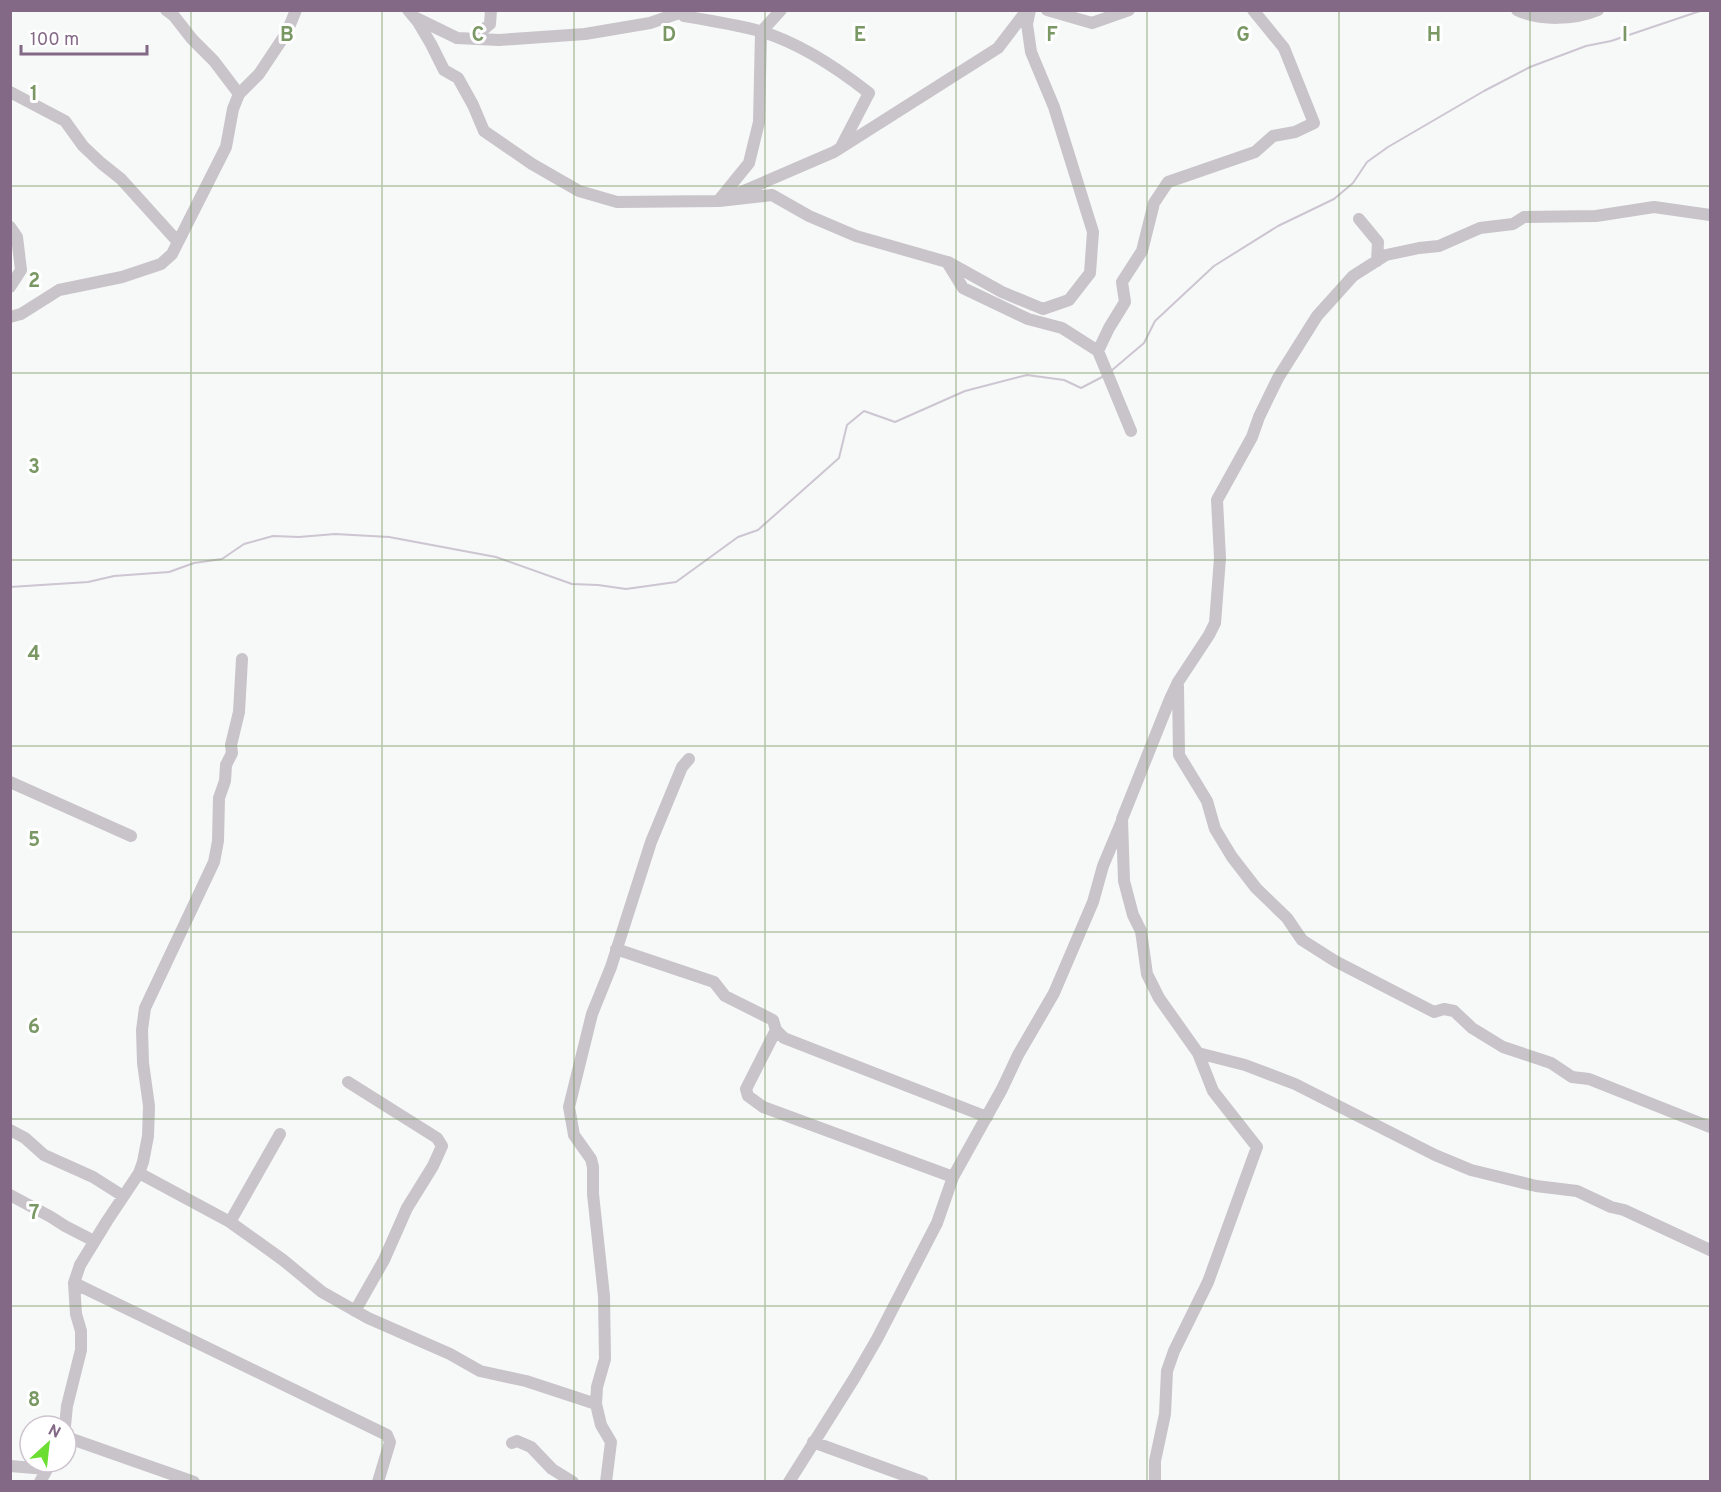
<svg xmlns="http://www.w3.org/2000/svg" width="1721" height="1492" viewBox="0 0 1721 1492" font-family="Overpass,sans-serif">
<rect width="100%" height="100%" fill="#f6f9f7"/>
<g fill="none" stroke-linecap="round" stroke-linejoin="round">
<path stroke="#cdc5d1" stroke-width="2" d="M1111,371L1144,343L1155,321L1214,266L1278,226L1334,199L1353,183L1367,162L1388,147L1484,91L1530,67L1586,46L1611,41L1703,10
M10,587L88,582L114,576L169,572L194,563L222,559L244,544L273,536L299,537L335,534L389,537L496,557L572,584L598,585L626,589L676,582L738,537L758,530L839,458L847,425L864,411L895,422L965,391L1027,375L1064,380L1081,388L1104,376"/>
<path stroke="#c9c3ca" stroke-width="12" d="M166,10L174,16L192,39L214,61L239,94
M408,10L418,22L431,44L444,70L458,78L473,105L484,131L532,164L579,191L617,202L719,201L772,195L809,216L856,236L947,262L963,288L1028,319L1062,328L1098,351L1131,431
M1047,10L1092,23L1129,10
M1517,10C1540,21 1574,20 1598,10
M414,17L457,38L499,40L585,34L650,23L682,12L684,16C708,20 733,24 756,30C797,41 836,67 869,93L841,147
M472,39L490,24L491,10
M10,92L65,121L83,146L101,163L121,179L178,242
M732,196L834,152L998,48L1027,10
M719,200L749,163L759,122L761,32L781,10
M1359,219L1378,242L1377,261
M10,227L17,237L21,270L10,287
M948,262L1002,292L1043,309L1069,300L1090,273L1093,232L1054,107L1031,52L1027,24L1030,10
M10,317L21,314L59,290L122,277L161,264L172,254L226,147L233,109L239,94L259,74L287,32L296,10
M1098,351L1109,328L1125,302L1122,282L1142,251L1154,203L1168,182L1255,152L1273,136L1295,132L1314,123L1284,48L1253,10
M1178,686L1179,755L1207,801L1215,829L1232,857L1256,888L1287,918L1302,940L1335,961L1434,1012L1444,1009L1454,1011L1472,1028L1503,1047L1551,1063L1572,1077L1589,1079L1710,1127
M10,782L131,836
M616,949L714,982L725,996L773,1020L776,1030L784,1038L987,1117
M776,1030L746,1089L748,1096L763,1107L953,1177
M1198,1053L1245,1065L1295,1084L1435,1155L1471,1170L1536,1186L1577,1191L1611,1207L1624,1210L1710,1250
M348,1082L437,1138L442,1146L433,1166L407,1208L384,1260L355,1311
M10,1130L25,1138L44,1155L93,1177L123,1196
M139,1173L230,1222L283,1260L322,1292L368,1318L450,1354L480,1371L526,1381L596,1404
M10,1195L51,1217L65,1226L94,1241
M230,1222L280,1134
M74,1283L387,1435L390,1442L378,1482
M65,1426L67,1406L81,1350V1331L76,1314L74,1283L80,1265L107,1221L139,1173L143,1162L148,1136L149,1106L143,1063L142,1030L145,1008L214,862L218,841L219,798L225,781L226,765L232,753L231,745L239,712L242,659
M66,1437L194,1482
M813,1442L923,1482
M512,1443L517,1441L531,1447L552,1469L573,1482
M10,1466L46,1469
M40,1482L51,1462
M606,1482L611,1442L601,1425L596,1404L597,1387L605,1359L604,1296L593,1194V1167L591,1159L574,1135L569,1107L592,1014L611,967L651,842L682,767L689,759
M789,1482L855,1377L877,1339L937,1223L953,1177L1002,1089L1018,1055L1054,993L1093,902L1103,866L1121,823
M1155,1482V1461L1165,1414L1167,1371L1174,1351L1208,1282L1257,1147L1213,1091L1198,1053L1159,998L1147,974L1141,931L1133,915L1124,881L1122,819L1170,699L1178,682L1209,635L1215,623L1220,558L1217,500L1252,437L1259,417L1278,378L1317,316L1353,276L1386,255L1419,248L1439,246L1480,228L1513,224L1524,217L1596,216L1654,207L1710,215"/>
</g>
<path fill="none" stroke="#7a9864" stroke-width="1.5" stroke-opacity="0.55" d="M191,10V1482M382,10V1482M574,10V1482M765,10V1482M956,10V1482M1147,10V1482M1339,10V1482M1530,10V1482M10,186H1710M10,373H1710M10,560H1710M10,746H1710M10,932H1710M10,1119H1710M10,1306H1710"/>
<g font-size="20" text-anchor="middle" font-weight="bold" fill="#7a9864" stroke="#fff" stroke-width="6" stroke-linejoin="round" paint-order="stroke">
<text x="287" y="41">B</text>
<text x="478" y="41">C</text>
<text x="669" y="41">D</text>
<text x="860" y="41">E</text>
<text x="1052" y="41">F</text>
<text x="1243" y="41">G</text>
<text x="1434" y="41">H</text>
<text x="1625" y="41">I</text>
<text x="34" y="100">1</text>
<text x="34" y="287">2</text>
<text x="34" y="473">3</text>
<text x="34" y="660">4</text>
<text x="34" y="846">5</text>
<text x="34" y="1033">6</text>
<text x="34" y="1219">7</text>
<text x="34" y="1406">8</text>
</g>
<rect width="1721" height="1492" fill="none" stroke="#836986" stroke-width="24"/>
<g transform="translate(48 1444) rotate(27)"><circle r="28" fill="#ffffff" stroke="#cdc3cf" stroke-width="1.5"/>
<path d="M0-4.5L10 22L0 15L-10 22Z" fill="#6cde31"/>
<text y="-9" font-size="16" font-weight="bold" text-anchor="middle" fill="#836986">N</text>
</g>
<path d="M21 45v9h126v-9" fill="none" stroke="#836986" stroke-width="3"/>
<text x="30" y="45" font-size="18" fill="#836986" stroke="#ffffff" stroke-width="4.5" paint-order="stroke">100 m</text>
</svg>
